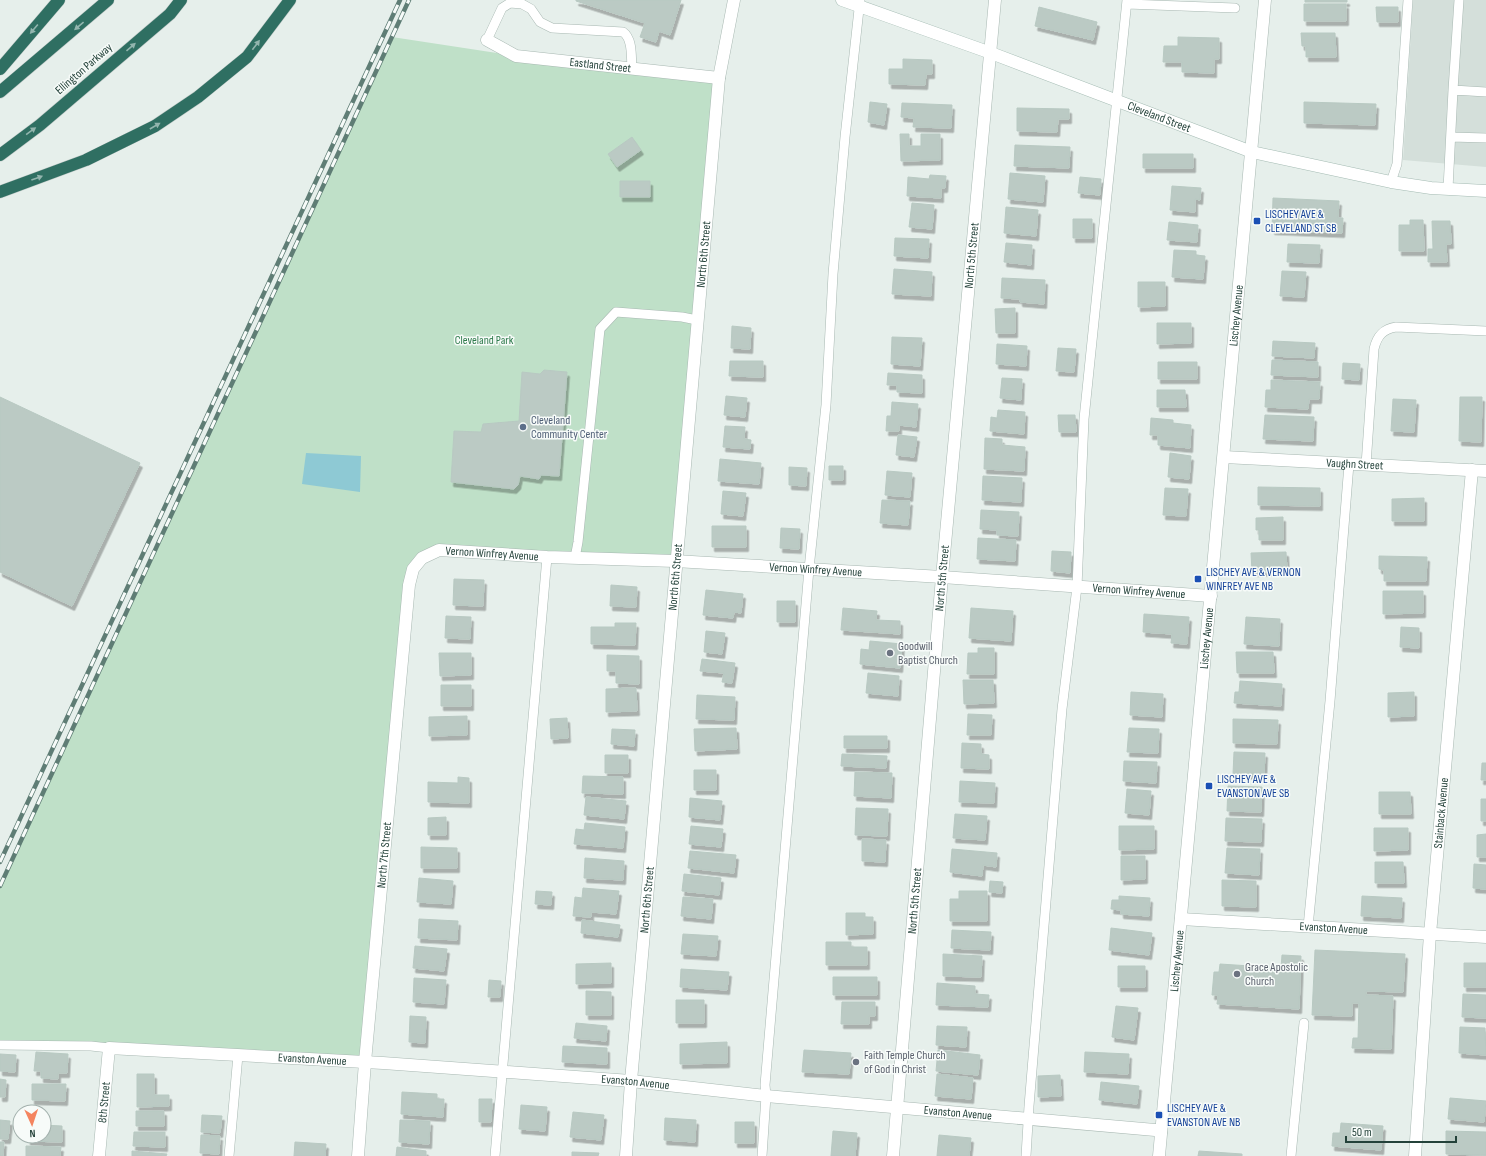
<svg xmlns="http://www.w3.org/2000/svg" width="1486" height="1156" viewBox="0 0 1486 1156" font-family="'Sofia Sans Condensed',sans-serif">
<defs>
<filter id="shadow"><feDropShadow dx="2.5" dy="4.5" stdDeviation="0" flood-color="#0004"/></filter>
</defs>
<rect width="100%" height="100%" fill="#e6efeb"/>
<path fill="#d4dfda" d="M1413,0H1486V167L1403,160Z"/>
<path fill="#bfe0c8" d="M392,37L516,56L719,78L675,561L439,550L420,567L409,585L365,1062L0,1046V886Z"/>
<path fill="#8ec9d4" d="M306,453L361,456L360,492L302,484Z"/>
<path fill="#bbcac4" stroke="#b8c9c2" filter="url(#shadow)" d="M576,0H681L670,35L659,31L656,42L640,37L645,23L576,1Z
M1305,0H1347V2H1305Z
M1304,4H1346V21H1304Z
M1039,7L1097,22L1093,40L1035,26Z
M1376,7H1398V22H1377Z
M1301,33H1335L1336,57H1306V46H1302Z
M1178,37L1219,38V59H1214V73L1182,72V62H1163L1164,46H1178Z
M903,59L932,60V74H926L925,85L889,84V69H903Z
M870,102L887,104L884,125L868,122Z
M1304,102L1376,104L1375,125L1304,123Z
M902,103L952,105L951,128L913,127L914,118L901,117Z
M1017,108L1069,109V119H1058L1057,132L1017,131Z
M900,134H909V146H921V134H940V160L901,161Z
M632,137L641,150L617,167L608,154Z
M1015,145L1070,147L1069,168L1014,166Z
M1143,154H1193V168H1143Z
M1010,173L1045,176L1043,202L1008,199Z
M930,175L946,176L945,188H941V198L907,196L908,177L929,179Z
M1080,177L1101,179L1100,195L1078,193Z
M620,181H650V197H620Z
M1172,186L1201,188L1200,200L1195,199V212L1170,210Z
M1273,198L1339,201L1338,218H1343L1342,233L1272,230Z
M912,203L934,205L932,229L909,227Z
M1006,207L1038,210L1036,236L1004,233Z
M1073,219H1092V238H1073Z
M1410,220H1423L1424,251H1399V225H1410Z
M1432,221H1450L1451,244H1446L1447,262H1428V249H1433Z
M1169,222L1198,225L1197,242L1167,240Z
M895,238L929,239L928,258L894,256Z
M1006,243L1032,245L1031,265L1004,262Z
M1288,244L1320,245L1319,263L1287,262Z
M1174,250L1196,251V255L1205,256L1203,279L1172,277Z
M894,269L932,272L931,296L892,294Z
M1282,271L1306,272L1304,297L1280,296Z
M1002,278L1045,280L1044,304L1020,302V299L1001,298Z
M1138,282H1165V306L1138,307Z
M1015,308V333H996L995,309Z
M1157,323H1191V343L1157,344Z
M732,326L751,328L750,349L731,348Z
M892,337L922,338L920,366L891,364Z
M1273,341L1315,343L1314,358L1272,356Z
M997,344L1027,346L1026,366L996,364Z
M1058,348L1076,349L1074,372L1056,371Z
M1272,360L1318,362V377L1271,375Z
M730,361H763V377L729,376Z
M1158,362H1197V379H1158Z
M1343,363L1360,364L1359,380L1342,379Z
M544,370L567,372L559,476L541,475L539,479L520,476L518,485L514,489L451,482L454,431L481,432L483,424L519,421L522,372L540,374Z
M888,373L922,375V393L897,392V385H887Z
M1002,378L1022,379L1021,400L1000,398Z
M1271,380L1320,382L1319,399H1309L1308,409L1265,407L1266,390H1271Z
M1157,390H1185L1186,407H1157Z
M726,396L747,398L745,417L724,415Z
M0,397L140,463L72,606L0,572Z
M1460,397H1482L1481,442L1459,441Z
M1393,399L1416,400L1414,432L1391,431Z
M892,402L918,404L916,427L899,425V431H886L887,416H891Z
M998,410L1025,412L1024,434L990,431L991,417L997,418Z
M1058,415H1075L1076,432H1059Z
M1265,415L1314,417L1313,441L1263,439Z
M1151,418L1173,420V423L1191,425L1190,448L1158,445V435H1150Z
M725,426L745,427L744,439L751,440L750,449L723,447Z
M898,435L917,437L914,457L896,455Z
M985,438L1002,439V445L1025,447L1024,471L984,469Z
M1170,453L1191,456L1189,479L1168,477Z
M720,459L761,463L759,484L718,481Z
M829,466H843V480H829Z
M789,467L807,468L806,486L789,485Z
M887,471L912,473L910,497L885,495Z
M983,476L1022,478L1021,502L982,500Z
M1258,487L1320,488V506L1258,505Z
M1165,488L1188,489L1186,516L1163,515Z
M723,491L746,493L743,516L721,514Z
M1424,498V521H1392V499Z
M882,500L910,501L908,525L880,523Z
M981,510L1019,512L1018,536L997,535V530L980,529Z
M1283,517V540H1259V530H1256V518Z
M712,526H746V547H712Z
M781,528L800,529L799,549L780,548Z
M978,538L1016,540L1015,561L977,559Z
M1052,551L1071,552L1070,573L1051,571Z
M1286,552L1287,571L1252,572L1251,553Z
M1379,556L1427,557L1426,581H1384V570L1379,569Z
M454,579L484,580L483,606L453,605Z
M611,585L637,587L636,607L610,606Z
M706,590L743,594L741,613L734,612L733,618L703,615Z
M1383,591H1423V613L1383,614Z
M777,601H795V622H777Z
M843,608L877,611L876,620L900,621V634L841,630Z
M971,608L1013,611L1011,641L969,638Z
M1144,614L1189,617L1187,644L1171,643L1172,634L1143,632Z
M446,616L471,617L470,639L445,638Z
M1246,617L1280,619L1279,646L1244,644Z
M615,623H636L635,645L591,644V627H615Z
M1401,627L1419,628V648L1400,647Z
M706,631L725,633L722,654L704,652Z
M870,641L902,644L900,668L860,664L861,649L869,650Z
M978,648H994V674H967L968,653H978Z
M1236,652H1273L1274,673H1237Z
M439,653H471V675L440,676Z
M607,655L639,656V684L616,683V671H607Z
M702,659L735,663L732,683L722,682L724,673L700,671Z
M868,673L899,676L898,696L866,693Z
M963,680H993L994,703L964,704Z
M1240,681L1282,684L1281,706L1234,703L1235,692H1239Z
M441,685H471V706H441Z
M636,688L637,711L606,712V689Z
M1131,692L1163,694L1162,717L1130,715Z
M1414,692V716L1388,717V693Z
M697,695L735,697L734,720L696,719Z
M968,714L992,715L991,735H967Z
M467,716V735L429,736V717Z
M567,718L568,738L551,739L550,719Z
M1233,719L1278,720L1277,744L1233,743Z
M736,728L737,749L695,751L694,729Z
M1129,728L1159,729L1158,753L1127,752Z
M612,729L635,730L634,746L611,744Z
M844,736H887V748H844Z
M962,743L981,744V754L989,755V769L961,768Z
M1234,752L1265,753L1264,775L1233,774Z
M842,754L887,756L886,768L841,766Z
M605,755H628V773H605Z
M1124,761L1157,762L1156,783L1123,781Z
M1482,763H1486V780H1481Z
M694,770H716V790H694Z
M855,772L892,773L891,798L854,796Z
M583,776L623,777V794L582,793Z
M458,777L469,778V803L428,802V782L458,783Z
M960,781L995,783L994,803L959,802Z
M1228,786L1262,787L1261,812L1227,811Z
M1127,789L1151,791L1149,815L1125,813Z
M1379,792H1410L1411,814H1379Z
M586,797L626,801L624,819L584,815Z
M690,798L722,801L720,820L689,817Z
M1481,799H1486V821H1481Z
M856,808L888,809L887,836L855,835Z
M955,814L987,816L985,840L953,838Z
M446,817V835H428V818Z
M1226,818L1262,819L1261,842L1225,841Z
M585,823L625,827L623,848L574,844L576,829L584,830Z
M691,826L723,829L721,847L689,844Z
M1119,826H1154V849L1119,850Z
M1374,828H1408V850L1374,851Z
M1486,834V857H1477V835Z
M862,839L886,840L885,862L862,861Z
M421,847L457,848V868H421Z
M1227,848L1260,849L1259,875L1225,873Z
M952,849L997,853L996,867L983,865L982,876L950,872Z
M690,851L736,855L734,873L688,868Z
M1121,856H1145V879L1121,880Z
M585,858L624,861L623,880L584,878Z
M1375,862H1403L1404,883H1375Z
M1474,864L1486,865V889L1473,888Z
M684,874L721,878L719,895L682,891Z
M419,878L453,881L451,904L417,902Z
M1222,880L1256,881V907L1222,906Z
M990,881L1003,882L1002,893L989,892Z
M583,888L619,891L616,914L591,912V917L573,916L575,897L582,898Z
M536,891L552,892L551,905L535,904Z
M959,891H987V921H950V899H959Z
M1119,896L1150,898L1149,916L1121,914V910L1111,909L1112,900H1119Z
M1362,896L1402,898L1401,918L1361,916Z
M683,897L713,899L711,919L681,916Z
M846,913H865V917H873V934L846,935Z
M419,919L458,921L457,940L418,938Z
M582,920L620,925L618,937L581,933Z
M1111,928L1152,933L1149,955L1109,950Z
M952,930L991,932L990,950L951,948Z
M683,934L718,936L716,956L681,954Z
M826,942H851V947H867V965H826Z
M415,946L447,949L444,971L413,968Z
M1315,950L1405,954L1403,992L1366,991V995L1393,996L1391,1049L1352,1048L1353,1038H1358L1359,1003H1352V1016L1312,1015Z
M943,954L982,956L981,977L943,976Z
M1282,955L1301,956L1299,1009L1217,1004L1218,995H1212L1214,972H1219L1220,964L1281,968Z
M611,963V983L576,984V964Z
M1464,963H1486V987H1464Z
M1118,966H1145V987H1118Z
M681,969L729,972L727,990L680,987Z
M833,977H877V995H833Z
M414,978L446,980L444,1004L413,1002Z
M489,980L501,981L500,997H488Z
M937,983L975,986V994L989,995L988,1007L936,1005Z
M586,991L611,992V1015H586Z
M1463,994L1486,995V1018L1462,1017Z
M676,1000H704V1023H676Z
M842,1002H875V1016H869V1024H841Z
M1116,1006L1138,1008L1134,1040L1112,1037Z
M410,1016L426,1017L425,1043L409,1042Z
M576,1023L607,1026L606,1041L574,1038Z
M937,1026L967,1027L966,1047L936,1045Z
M1460,1027L1485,1028L1486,1055L1459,1053Z
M727,1042V1063L680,1064V1044Z
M563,1046L607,1048V1064L562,1062Z
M804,1050L851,1053L849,1074L802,1072Z
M938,1050L980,1055L978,1075L936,1071Z
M36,1052L68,1054L67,1073H58V1079L41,1078V1071H34Z
M1085,1052L1129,1054L1128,1074L1084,1072Z
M0,1054L16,1055L15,1072L0,1071Z
M137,1074H154V1095H169V1106L137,1107Z
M937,1074L973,1078L971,1099L935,1096Z
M1060,1075L1061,1096L1038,1097V1076Z
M0,1079L6,1080L5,1097H0Z
M1101,1082L1139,1086L1137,1104L1099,1100Z
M32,1084H66L65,1101L32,1100Z
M402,1092L437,1094V1099H444L443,1117L401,1114Z
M1450,1098L1486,1101L1484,1122L1448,1119Z
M479,1099H492L491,1122H479Z
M521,1105L547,1107L545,1131L519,1129Z
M136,1111H164V1126H136Z
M573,1112L604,1115L601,1140L570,1137Z
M202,1115L222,1116L220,1133L201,1132Z
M665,1118L696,1120L695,1142L664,1140Z
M0,1120L10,1121L8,1139H0Z
M400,1120L430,1121L429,1144L399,1142Z
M735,1122H754V1143H735Z
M1341,1123L1383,1126L1381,1150L1332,1146L1333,1133H1340Z
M44,1125L62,1126V1142L28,1141V1136H44Z
M833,1131L857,1133L855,1156H831Z
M1446,1131L1486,1132V1155L1446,1154Z
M134,1132H165V1147L133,1146Z
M201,1135L220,1136L219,1154L200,1153Z
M939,1135L971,1138L969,1156H937Z
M0,1142H4L3,1156H0Z
M295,1142L326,1144L325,1156H294Z
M26,1146L61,1147L60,1156H26Z
M397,1147L426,1151V1156H396Z
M132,1151L167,1154L166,1156H132Z
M1199,1151L1242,1154V1156H1198Z
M572,1152L599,1153L598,1156H572Z"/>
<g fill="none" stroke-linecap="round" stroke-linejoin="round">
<defs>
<path id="service" d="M1127,4L1235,8
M487,40L502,8L510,3L522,4L531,9L540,22L552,28L623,32C633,39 631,57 632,69
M1453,90L1459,0
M1451,137L1486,138
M1391,182L1397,164L1408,0
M1448,189L1453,90L1486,92
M1366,465L1374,349C1377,336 1383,329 1396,327L1486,331
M575,558L578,542L600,329L616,312L682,317L697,320
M1308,927L1330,701L1349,464
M0,1045L91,1046L109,1048
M229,1156L238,1055
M495,1156L547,557
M762,1156L766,1096L765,1085L809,569L826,405L833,274L845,137L860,0
M1026,1156L1029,1106L1062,709L1077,587L1084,419L1127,0
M1291,1156L1304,1023"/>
<g id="minor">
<path id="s1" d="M487,40L516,56L719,78"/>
<path id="s2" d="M1224,457L1486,471"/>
<path id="s3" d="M1181,919L1486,937"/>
<path id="s4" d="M99,1156L109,1048L383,1063L631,1081L766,1096L1155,1130L1161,1132"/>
<path id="s5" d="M358,1156L365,1062L409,585L413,569L422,558L439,550L547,557L675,561L942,577L1211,596"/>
<path id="s6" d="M626,1156L631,1081L719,78L734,0"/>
<path id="s7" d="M893,1156L942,577L995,0"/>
<path id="s8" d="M1415,1156L1430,934L1472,470"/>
</g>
<g id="tertiary">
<path id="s9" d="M1159,1156L1265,0"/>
</g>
<g id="secondary">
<path id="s10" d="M842,0L991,53L1252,152L1391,182L1431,188L1486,191"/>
</g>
<path id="motorway" d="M0,69L59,0
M0,92L108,0
M0,155L40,125L170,14L181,0
M0,192L86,160L155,126L198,97L247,57L290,0"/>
</defs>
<use href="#service" stroke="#a8b8b2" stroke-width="10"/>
<use href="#minor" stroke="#a8b8b2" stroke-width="13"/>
<use href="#tertiary" stroke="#a8b8b2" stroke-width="13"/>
<use href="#secondary" stroke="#a4bbb3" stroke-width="13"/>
<use href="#motorway" stroke="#c2cac8" stroke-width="13"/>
<use href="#service" stroke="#fff" stroke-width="9"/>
<use href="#minor" stroke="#fff" stroke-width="12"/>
<use href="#tertiary" stroke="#fff" stroke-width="12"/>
<use href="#secondary" stroke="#fff" stroke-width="12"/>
<use href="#motorway" stroke="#2f6f62" stroke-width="12"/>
<defs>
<path id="rail" d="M0,862L400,0
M0,886L409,0"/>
</defs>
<use href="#rail" stroke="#5f7d75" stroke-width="4.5"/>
<use href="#rail" stroke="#f7fbf9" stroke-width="3" stroke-dasharray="9" stroke-linecap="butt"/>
</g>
<defs><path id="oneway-solid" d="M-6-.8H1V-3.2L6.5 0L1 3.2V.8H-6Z"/></defs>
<g fill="#93b5ae">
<use href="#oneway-solid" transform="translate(79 26) rotate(140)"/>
<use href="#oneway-solid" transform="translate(34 29) rotate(130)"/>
<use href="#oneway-solid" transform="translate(256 45) rotate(-53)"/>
<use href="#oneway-solid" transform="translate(131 47) rotate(-41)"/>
<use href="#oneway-solid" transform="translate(155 126) rotate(-30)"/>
<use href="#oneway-solid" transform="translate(31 131) rotate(-36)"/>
<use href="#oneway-solid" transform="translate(37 178) rotate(-20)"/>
</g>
<g fill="#1a4fb4" stroke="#f7fbf9" stroke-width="1.5">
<rect x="1253" y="217" width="8" height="8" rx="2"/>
<rect x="1194" y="575" width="8" height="8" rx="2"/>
<rect x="1205" y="782" width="8" height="8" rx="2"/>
<rect x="1155" y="1111" width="8" height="8" rx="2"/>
</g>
<circle fill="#5c6f8a" stroke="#f7fbf9" stroke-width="1.5" cx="523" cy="427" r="4"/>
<g fill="#6b7280" stroke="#f7fbf9" stroke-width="1.5">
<circle cx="890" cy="653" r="4"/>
<circle cx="1237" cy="974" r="4"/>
<circle cx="856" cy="1062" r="4"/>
</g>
<g text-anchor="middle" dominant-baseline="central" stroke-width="3" stroke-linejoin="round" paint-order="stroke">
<g font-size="12" fill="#24423a" stroke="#f7fbf9">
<text stroke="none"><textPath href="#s1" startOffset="118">Eastland Street</textPath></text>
<text transform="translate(84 69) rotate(-41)">Ellington Parkway</text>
<text stroke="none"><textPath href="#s10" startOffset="338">Cleveland Street</textPath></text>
<text stroke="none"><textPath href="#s6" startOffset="905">North 6th Street</textPath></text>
<text stroke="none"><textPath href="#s7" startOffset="904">North 5th Street</textPath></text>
<text stroke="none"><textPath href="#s9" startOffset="844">Lischey Avenue</textPath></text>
<text stroke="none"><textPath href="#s2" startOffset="131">Vaughn Street</textPath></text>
<text stroke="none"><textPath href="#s5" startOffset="676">Vernon Winfrey Avenue</textPath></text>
<text stroke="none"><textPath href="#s5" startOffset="1000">Vernon Winfrey Avenue</textPath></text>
<text stroke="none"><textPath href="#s6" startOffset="581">North 6th Street</textPath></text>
<text stroke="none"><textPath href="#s7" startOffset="580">North 5th Street</textPath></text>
<text stroke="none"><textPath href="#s5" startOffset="1324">Vernon Winfrey Avenue</textPath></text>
<text stroke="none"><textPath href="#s9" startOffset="520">Lischey Avenue</textPath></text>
<text stroke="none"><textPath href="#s8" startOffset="344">Stainback Avenue</textPath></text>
<text stroke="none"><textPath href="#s5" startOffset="302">North 7th Street</textPath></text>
<text stroke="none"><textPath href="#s6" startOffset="257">North 6th Street</textPath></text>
<text stroke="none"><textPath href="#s7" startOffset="256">North 5th Street</textPath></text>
<text stroke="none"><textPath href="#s3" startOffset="153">Evanston Avenue</textPath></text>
<text stroke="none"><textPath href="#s9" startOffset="196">Lischey Avenue</textPath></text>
<text stroke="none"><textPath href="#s4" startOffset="312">Evanston Avenue</textPath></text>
<text stroke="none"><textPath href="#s4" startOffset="636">Evanston Avenue</textPath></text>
<text stroke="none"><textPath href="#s4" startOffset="54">8th Street</textPath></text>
<text stroke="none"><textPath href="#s4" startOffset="960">Evanston Avenue</textPath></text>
</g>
<g font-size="12" fill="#164399" stroke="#f7fbf9" text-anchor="start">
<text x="1265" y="214">LISCHEY AVE &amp;<tspan x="1265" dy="14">CLEVELAND ST SB</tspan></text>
<text x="1206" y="572">LISCHEY AVE &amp; VERNON<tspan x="1206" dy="14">WINFREY AVE NB</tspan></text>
<text x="1217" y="779">LISCHEY AVE &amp;<tspan x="1217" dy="14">EVANSTON AVE SB</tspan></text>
<text x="1167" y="1108">LISCHEY AVE &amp;<tspan x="1167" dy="14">EVANSTON AVE NB</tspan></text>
</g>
<g font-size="12" fill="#2d7a4b" stroke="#f7fbf9">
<text x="484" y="340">Cleveland Park</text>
</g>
<g font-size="12" fill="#4e5e75" stroke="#f7fbf9" text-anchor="start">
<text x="531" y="420">Cleveland<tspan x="531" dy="14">Community Center</tspan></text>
</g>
<g font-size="12" fill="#5b616d" stroke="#f7fbf9" text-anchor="start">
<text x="898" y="646">Goodwill<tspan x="898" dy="14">Baptist Church</tspan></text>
<text x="1245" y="967">Grace Apostolic<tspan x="1245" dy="14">Church</tspan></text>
<text x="864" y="1055">Faith Temple Church<tspan x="864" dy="14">of God in Christ</tspan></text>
</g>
</g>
<g transform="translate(32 1124) rotate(177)"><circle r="19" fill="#f7fbf9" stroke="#a3b1ad"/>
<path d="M0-3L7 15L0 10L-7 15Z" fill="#f4845f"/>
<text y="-6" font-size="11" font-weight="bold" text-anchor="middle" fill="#24423a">N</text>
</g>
<path d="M1346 1136v6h110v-6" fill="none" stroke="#24423a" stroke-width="2"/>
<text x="1352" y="1136" font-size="12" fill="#24423a" stroke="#f7fbf9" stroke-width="3" paint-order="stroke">50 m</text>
</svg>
